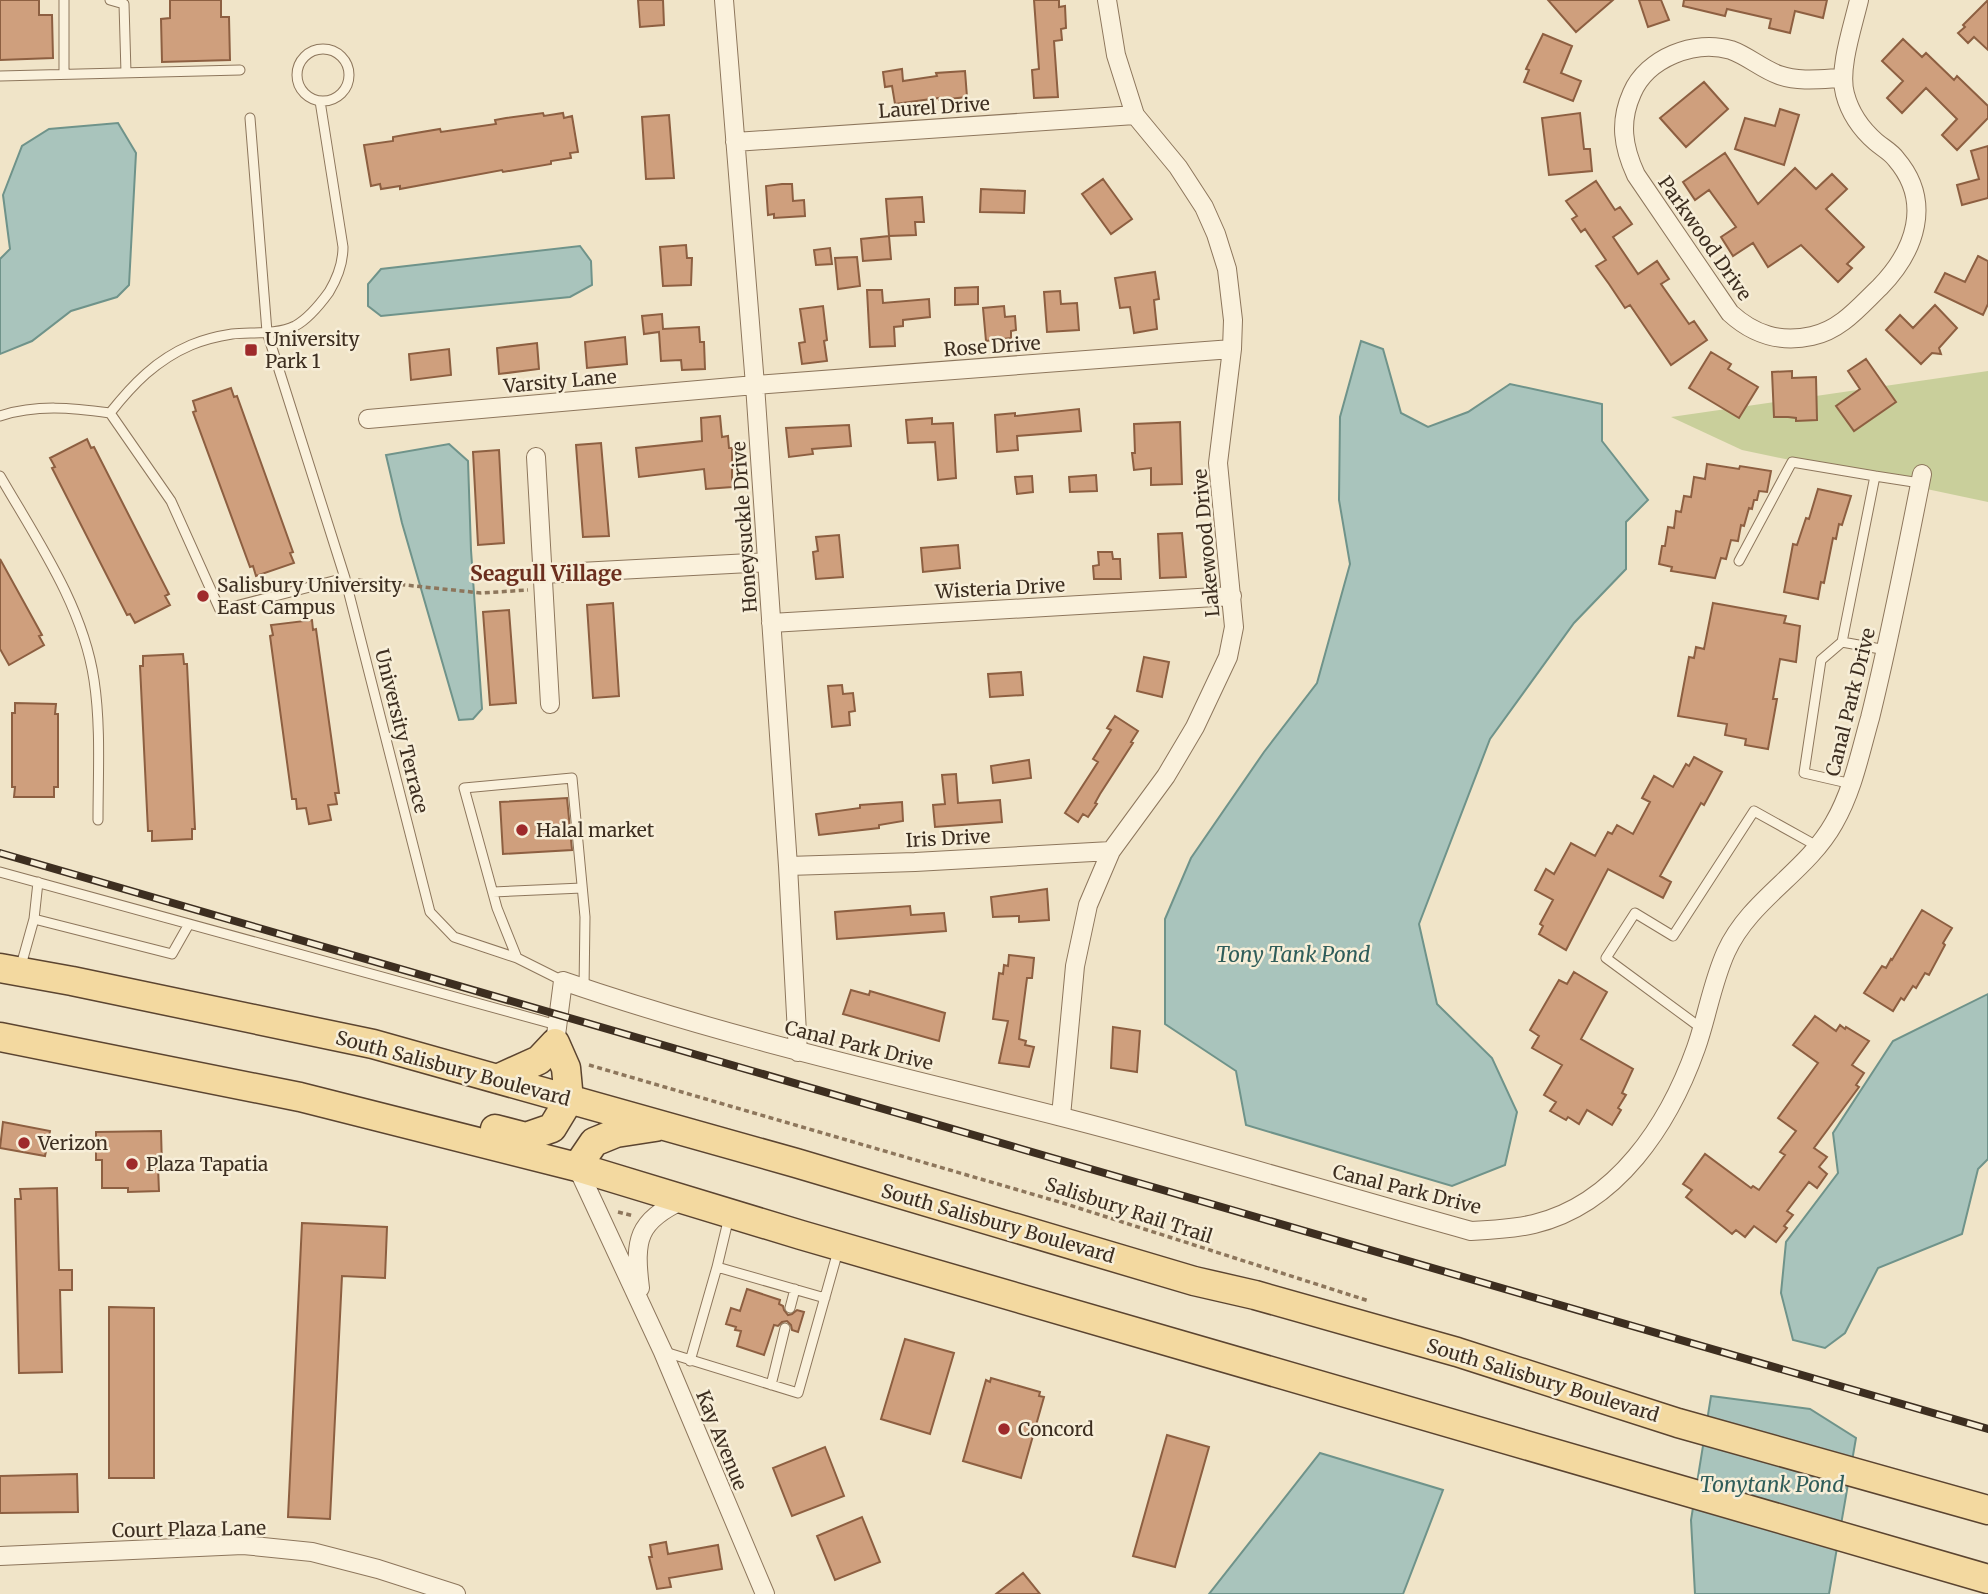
<svg xmlns="http://www.w3.org/2000/svg" width="1988" height="1594" viewBox="0 0 1988 1594" font-family="Merriweather,serif">
<rect width="100%" height="100%" fill="#f0e4c8"/>
<path fill="#c9cf9b" d="M1988,371V502L1742,450L1671,417Z"/>
<path fill="#a9c4bc" stroke="#6f938a" stroke-width="2" d="M118,123L136,153L129,285L117,297L71,311L32,341L0,354V259L10,249L3,195L22,146L49,129Z
M580,246L591,261L592,285L570,297L381,316L368,306V284L381,269Z
M1361,341L1383,349L1401,413L1428,427L1468,412L1510,384L1602,404V441L1648,500L1626,522V569L1574,623L1490,739L1419,924L1437,1004L1492,1058L1517,1112L1505,1165L1452,1186L1246,1125L1236,1071L1165,1024V919L1191,858L1264,752L1317,683L1350,564L1339,500L1340,417Z
M449,444L468,461L471,550L482,709L473,719L459,720L402,523L386,455Z
M1988,994V1159L1978,1169L1962,1234L1878,1268L1845,1333L1825,1348L1793,1340L1781,1293L1786,1242L1838,1173L1833,1133L1893,1041Z
M1711,1396L1810,1409L1856,1438L1829,1594H1695L1691,1520Z
M1320,1453L1443,1490L1403,1594H1209Z"/>
<path fill="#cf9f7d" stroke="#8d5f41" stroke-width="2" d="M0,0H39V15H52L53,58L0,60Z
M170,0H221V17H229L230,60L162,62L161,19L170,18Z
M638,0H663L664,25L640,27Z
M1034,0H1059V7L1065,6L1066,28L1061,29L1062,40L1054,41L1058,97L1034,98L1032,70L1039,69Z
M1548,0H1613L1576,32Z
M1639,0H1661L1669,20L1648,27Z
M1684,0H1827L1823,18L1795,11L1790,33L1769,28L1771,19L1727,9L1725,16L1683,6Z
M1988,0V50L1974,37L1968,43L1958,33L1965,27L1963,25Z
M1543,34L1572,46L1561,73L1581,81L1573,101L1524,82L1529,70L1526,69Z
M1903,39L1922,57L1926,53L1954,80L1957,76L1988,106V118L1957,150L1942,135L1957,119L1926,88L1902,113L1887,98L1903,81L1882,61Z
M902,69L903,81L937,76L936,73L965,71L967,97L939,100V98L895,104L892,86L885,87L883,72Z
M1704,82L1728,109L1686,147L1660,118Z
M1780,109L1799,115L1784,165L1735,149L1745,118L1775,126Z
M543,113L544,116L563,113L564,118L572,116L578,152L570,153L571,158L551,161V164L503,172L502,170L400,189V186L381,189L380,184L371,186L364,145L393,141V137L404,135L440,129L441,132L461,129L496,124L495,120L506,118Z
M1580,113L1584,149H1590L1592,171L1549,175L1542,118Z
M669,115L674,178L646,179L642,117Z
M1988,146V198L1962,205L1957,185L1979,179L1971,151Z
M1725,153L1758,204L1795,168L1816,189L1832,174L1847,189L1826,209L1864,247L1847,264L1852,268L1838,282L1801,245L1768,267L1753,243L1733,256L1721,237L1736,227L1709,190L1695,200L1683,182Z
M1103,179L1132,219L1111,234L1082,194Z
M1596,181L1615,210L1620,207L1632,224L1613,237L1638,274L1657,261L1669,279L1661,284L1689,324L1694,321L1707,340L1671,365L1630,305L1625,308L1609,284L1596,266L1606,260L1585,229L1581,232L1572,219L1577,216L1566,201Z
M782,184H792L793,201L804,200L805,216L774,218V214L768,215L766,186Z
M981,189L1025,191L1024,213L980,212Z
M922,197L924,222H915L916,235L889,236L891,259L863,261L861,239L889,236L886,199Z
M686,245L687,258H692L691,285L663,286L660,247Z
M830,248L832,264L816,265L814,250Z
M1978,256L1988,261V304L1983,315L1935,292L1945,273L1965,282Z
M857,257L860,286L838,289L835,258Z
M1155,272L1159,299L1154,300L1157,329L1134,333L1130,307L1120,308L1115,278Z
M978,287V304L955,305V288Z
M867,290H882L883,303L929,299L930,317L903,320V326L894,327L895,346L870,347Z
M1060,291L1061,304L1077,303L1079,330L1047,332L1044,292Z
M1935,305L1957,328L1939,348L1941,354L1932,353L1921,364L1886,330L1900,315L1913,328Z
M823,306L827,340L824,341L827,361L802,364L799,343L805,342L800,309Z
M1004,306L1005,317L1015,316L1016,330L1011,331V338L986,341L983,308Z
M662,314L663,329L699,327L700,342H704L705,369L682,370L681,360L661,361L659,332L644,334L642,316Z
M625,337L627,364L587,368L585,342Z
M537,343L539,369L499,374L497,348Z
M449,349L451,375L411,380L409,354Z
M1711,352L1731,364L1728,369L1758,387L1739,418L1689,388Z
M1866,359L1896,402L1854,431L1836,406L1860,389L1848,371Z
M1792,371V378L1816,377L1817,420L1796,421V418L1788,417H1774L1772,372Z
M231,388L234,397L237,396L293,552L290,553L294,563L256,576L253,566L250,567L193,412L196,411L193,401Z
M1079,409L1081,431L1017,436L1018,450L997,452L995,415L1015,413V416Z
M720,416L722,437L728,436L729,448H732V487L706,489L704,469L639,477L636,448L702,441L701,418Z
M932,418V424L953,423L956,478L938,480L935,442L908,443L906,420Z
M1180,422L1182,484L1151,485V468L1134,470L1132,453H1135L1134,424Z
M849,425L851,446L812,449L813,454L789,457L786,428Z
M87,439L91,448L94,447L169,594L165,596L170,605L135,623L130,614L127,615L52,468L55,467L50,458Z
M601,443L609,536L583,537L576,445Z
M499,450L504,543L478,545L473,452Z
M1707,464L1739,469L1740,466L1771,471L1767,492L1759,491L1757,500H1754L1752,509L1749,508L1744,526L1741,525L1738,541L1731,540L1726,559L1721,558L1715,578L1671,571L1672,567L1659,564L1662,546H1665L1668,527L1674,528L1676,511L1681,512L1684,496L1691,497L1694,477L1705,479Z
M1096,475L1097,491L1070,492L1069,477Z
M1032,476L1033,492L1017,494L1015,477Z
M1818,489L1851,496L1842,525L1839,524L1836,539L1833,538L1824,583L1821,582L1818,599L1784,592L1793,544L1797,545L1806,518L1809,519Z
M1182,533L1186,577L1160,578L1158,534Z
M839,535L843,577L816,579L813,552L818,551L816,537Z
M958,545L960,568L923,572L921,548Z
M1098,552H1112L1113,559H1120L1121,579H1094L1093,566L1099,565Z
M0,559L42,635L39,636L44,645L9,665L0,649Z
M613,603L619,696L593,698L587,605Z
M1713,603L1786,616L1784,623L1800,626L1796,662L1780,659L1773,699H1777L1768,749L1745,745L1746,739L1725,735L1727,724L1678,716L1689,657L1694,658L1696,647L1704,649Z
M509,610L516,703L490,705L483,612Z
M312,620L313,630L316,629L339,793H335L337,804L328,805L331,820L309,824L306,808L297,809L296,799H292L270,636L273,635L271,625Z
M183,654L184,664H187L195,829H192V839L152,841V831H148L140,666H143V656Z
M1144,657L1169,662L1162,697L1137,691Z
M1021,672L1023,695L990,697L988,674Z
M842,685L843,694L853,693L855,711L849,712L850,725L832,727L828,686Z
M15,703L56,704L55,714H58V787H54V797H14L15,787H12V713H15Z
M1115,716L1138,731L1131,742L1133,743L1100,794L1095,803L1097,804L1088,817L1083,814L1078,822L1065,813L1098,762L1093,759L1111,730L1107,728Z
M1694,757L1722,772L1704,805L1701,803L1660,876L1671,882L1663,898L1608,869L1566,950L1539,934L1543,926L1540,924L1553,900L1535,890L1546,869L1554,874L1571,843L1595,856L1608,832L1612,834L1617,825L1633,834L1650,802L1642,798L1654,776L1673,787L1686,764L1689,766Z
M1029,760L1031,778L993,783L991,766Z
M956,774L958,803L1000,800L1002,822L935,827L933,805L945,804L942,775Z
M567,798L572,850L503,854L500,802Z
M902,802L903,821L879,825V828L819,835L816,814L860,808V805Z
M1047,889L1049,920L1019,922V916L993,917L991,897Z
M910,906L911,915L944,913L946,931L837,939L835,912Z
M1922,910L1952,928L1943,943L1945,945L1929,975L1925,973L1916,988L1913,986L1904,1000L1901,998L1893,1011L1864,993L1882,966L1886,968L1891,959L1892,960Z
M1009,955L1034,958L1032,978H1027L1019,1039L1026,1041L1025,1045L1034,1047L1029,1067L999,1063L1008,1021L993,1019L999,973L1003,974L1004,965L1008,966Z
M1574,972L1607,992L1581,1039L1633,1069L1622,1093L1626,1095L1618,1108L1621,1110L1612,1125L1587,1110L1579,1124L1568,1117L1566,1120L1550,1111L1556,1102L1544,1095L1562,1065L1532,1048L1539,1036L1530,1030L1559,980L1567,984Z
M851,990L869,995L870,991L945,1013L939,1041L843,1014Z
M1815,1016L1836,1031L1840,1025L1845,1029L1846,1027L1869,1041L1852,1065L1864,1073L1856,1085L1859,1087L1814,1148L1827,1157L1819,1167L1827,1174L1817,1188L1809,1182L1787,1211L1793,1215L1784,1226L1787,1228L1776,1242L1754,1226L1745,1237L1736,1230L1732,1234L1686,1197L1692,1190L1683,1184L1705,1154L1751,1188L1753,1186L1759,1190L1785,1155L1780,1152L1796,1131L1778,1118L1818,1063L1793,1045Z
M1113,1027L1140,1031L1137,1072L1111,1068Z
M3,1122L50,1131L45,1156L0,1148Z
M161,1131L162,1167H158L159,1191L128,1192V1188H102V1160H96V1132Z
M57,1188L59,1270H72V1290H60L62,1372L19,1373L15,1199H21L20,1189Z
M302,1223L387,1227L385,1278L342,1276L330,1519L288,1517Z
M747,1289L780,1300L779,1304L783,1306L784,1310L788,1315L792,1314L797,1310L804,1312L798,1332L792,1330L791,1325L787,1321L782,1322L778,1326L774,1325L764,1355L737,1346L741,1331L735,1330L736,1327L726,1324L731,1308L740,1311Z
M109,1307L154,1308V1478H109Z
M905,1339L954,1353L930,1434L881,1419Z
M991,1378L1040,1392L1039,1396L1044,1397L1021,1478L963,1461L986,1380L990,1382Z
M1167,1435L1209,1447L1175,1567L1133,1556Z
M825,1447L844,1496L792,1516L773,1468Z
M77,1474L78,1512L0,1513V1476Z
M862,1517L880,1562L835,1580L817,1536Z
M666,1542L668,1554L718,1545L722,1569L669,1578L671,1587L657,1589L649,1557H652L650,1545Z
M1023,1573L1040,1594H996Z"/>
<g fill="none" stroke-linecap="round" stroke-linejoin="round">
<defs>
<path id="lane" d="M64,0V74
M110,0L124,4L126,73
M297 75a26 26 0 1 1 52 0a26 26 0 1 1-52 0Z
M0,76L240,70
M250,118L267,332L345,578L430,912L454,937L517,958L563,981
M110,413C133,384 156,360 191,345C203,340 219,336 232,334C251,332 277,335 295,326C308,319 321,303 329,292C338,277 343,264 343,247L320,101
M0,416C37,404 73,408 110,413L171,501L220,610L345,578
M0,476C37,540 83,606 94,680C101,726 98,774 98,820
M1739,561L1792,462L1875,476
M1842,642L1886,650
M1852,784L1804,773L1821,660L1842,642L1875,476L1920,483
M0,872L557,1025
M493,892L582,888
M34,919L38,882
M517,958L497,908L464,788L572,778L585,917L584,989
M20,969L34,919L172,954L189,924
M1701,1028L1606,958L1635,913L1673,936L1754,811L1817,846
M717,1267L729,1217
M790,1308L795,1289
M665,1352L798,1393L838,1251
M690,1361L717,1267L825,1298
M771,1385L785,1328"/>
<path id="street" d="M724,0L755,385L788,866L798,1052
M1842,78C1821,79 1799,82 1779,75C1762,69 1748,56 1731,50C1695,39 1647,58 1632,93C1619,122 1623,147 1636,175L1730,313C1754,335 1780,343 1812,336C1841,330 1860,306 1880,287C1915,251 1933,202 1896,159C1891,152 1883,148 1876,142C1861,129 1850,113 1845,94C1838,69 1853,26 1859,0
M735,142L1135,115
M368,419L755,385L1232,349
M536,457L550,704
M542,574L767,562
M771,623L1232,596
M788,866L915,862L1111,851
M555,1043L563,981C725,1037 892,1074 1058,1116C1196,1151 1333,1193 1471,1231C1492,1230 1513,1229 1534,1224C1617,1204 1669,1124 1696,1048C1707,1017 1712,983 1726,952C1750,899 1806,873 1834,823C1853,790 1860,753 1870,718C1890,637 1906,555 1922,474
M1061,1116L1075,966L1088,905L1111,851L1166,776L1195,727L1228,657L1234,627L1218,463L1232,349L1233,320L1227,269L1216,234L1204,207L1178,167L1135,115L1116,55L1107,0
M577,1167L663,1352L765,1594
M640,1288C634,1240 637,1221 683,1200
M0,1556L243,1545L312,1552L378,1569L456,1594"/>
<path id="primary" d="M0,968L72,981L373,1044L796,1163L1194,1281L1255,1295L1457,1352L1678,1423L1988,1510
M0,1037L300,1097L577,1167L801,1235L1988,1579
M495,1129L526,1137L552,1128L569,1100L566,1068L555,1043L539,1060L497,1079
M577,1167L594,1142L616,1133L655,1127"/>
</defs>
<use href="#lane" stroke="#8d765c" stroke-width="11"/>
<use href="#street" stroke="#8d765c" stroke-width="20"/>
<use href="#primary" stroke="#5b4430" stroke-width="31"/>
<path stroke="#8d765c" stroke-width="3.5" stroke-dasharray="5 3.5" stroke-linecap="butt" d="M358,580L481,593L528,590
M589,1065L1063,1203L1369,1301
M618,1212L634,1216"/>
<use href="#lane" stroke="#faf1dc" stroke-width="9"/>
<use href="#street" stroke="#faf1dc" stroke-width="18"/>
<use href="#primary" stroke="#f3d9a0" stroke-width="28"/>
<defs>
<path id="rail" d="M0,853L1988,1429"/>
</defs>
<use href="#rail" stroke="#3d2e20" stroke-width="8"/>
<use href="#rail" stroke="#f7eed8" stroke-width="5" stroke-dasharray="16" stroke-linecap="butt"/>
</g>
<g fill="#9e2a2b" stroke="#f7eed8" stroke-width="2.5">
<rect x="244" y="343" width="14" height="14" rx="3.5"/>
<circle cx="203" cy="596" r="7"/>
<circle cx="522" cy="830" r="7"/>
<circle cx="24" cy="1143" r="7"/>
<circle cx="132" cy="1164" r="7"/>
<circle cx="1004" cy="1429" r="7"/>
</g>
<g text-anchor="middle" dominant-baseline="central" stroke-width="5" stroke-linejoin="round" paint-order="stroke">
<g font-size="19" fill="#3d2e20" stroke="#f7eed8">
<text transform="translate(934 107) rotate(-4)">Laurel Drive</text>
<text transform="translate(1705 238) rotate(55)">Parkwood Drive</text>
<text transform="translate(992 346) rotate(-4)">Rose Drive</text>
<text transform="translate(560 381) rotate(-5)">Varsity Lane</text>
<text transform="translate(744 527) rotate(-94)">Honeysuckle Drive</text>
<text transform="translate(1206 543) rotate(-95)">Lakewood Drive</text>
<text transform="translate(1000 588) rotate(-3)">Wisteria Drive</text>
<text transform="translate(1850 702) rotate(-76)">Canal Park Drive</text>
<text transform="translate(402 731) rotate(76)">University Terrace</text>
<text transform="translate(948 838) rotate(-3)">Iris Drive</text>
<text transform="translate(859 1045) rotate(14)">Canal Park Drive</text>
<text transform="translate(453 1068) rotate(15)">South Salisbury Boulevard</text>
<text transform="translate(1407 1189) rotate(14)">Canal Park Drive</text>
<text transform="translate(1129 1210) rotate(18)">Salisbury Rail Trail</text>
<text transform="translate(998 1223) rotate(16)">South Salisbury Boulevard</text>
<text transform="translate(1543 1380) rotate(17)">South Salisbury Boulevard</text>
<text transform="translate(722 1440) rotate(68)">Kay Avenue</text>
<text transform="translate(189 1529) rotate(-1)">Court Plaza Lane</text>
</g>
<g font-size="19" fill="#3d2e20" stroke="#f7eed8" text-anchor="start">
<text x="265" y="339">University<tspan x="265" dy="22">Park 1</tspan></text>
<text x="217" y="585">Salisbury University<tspan x="217" dy="22">East Campus</tspan></text>
<text x="536" y="830">Halal market</text>
<text x="38" y="1143">Verizon</text>
<text x="146" y="1164">Plaza Tapatia</text>
<text x="1018" y="1429">Concord</text>
</g>
<g font-size="21" font-weight="bold" fill="#6b2e1e" stroke="#f7eed8">
<text x="546" y="573">Seagull Village</text>
</g>
<g font-size="21" font-style="italic" fill="#2f5d5a" stroke="#f7eed8">
<text x="1293" y="954">Tony Tank Pond</text>
<text x="1772" y="1484">Tonytank Pond</text>
</g>
</g>
</svg>
